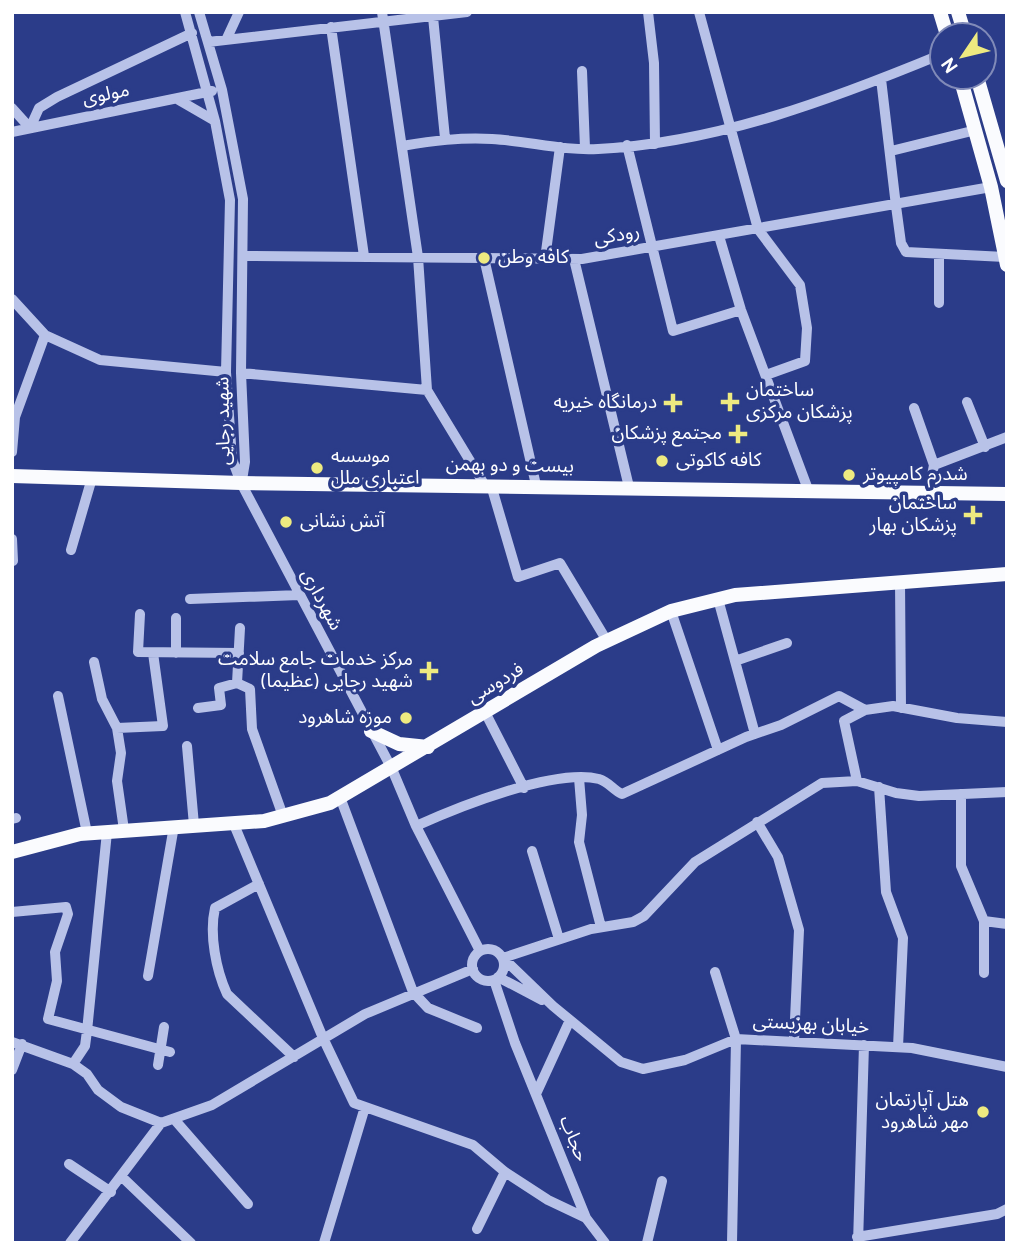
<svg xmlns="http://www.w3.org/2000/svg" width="1019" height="1255" viewBox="0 0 1019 1255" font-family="Overpass,'Noto Sans Arabic',sans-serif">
<rect width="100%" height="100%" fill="#2b3c89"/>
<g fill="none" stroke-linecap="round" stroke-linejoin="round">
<path stroke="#b8c2e8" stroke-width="10" d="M185,12L215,121L230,200L226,372L232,459L241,483L392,769L416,826L480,951
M199,12L222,90L243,199L241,373L245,462L242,480
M382,12L418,257L427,390L484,484
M648,12L654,63L655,144
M699,12L758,229L800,285L807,328L805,361L766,375
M433,17L445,138
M331,27L364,256
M227,38L239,12
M208,42L467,12
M582,71L585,148
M881,79L896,206L901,243L906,252L1005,257
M177,99L215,121
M12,108L30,128L39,108L57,97L192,33
M12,132L212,91
M627,145L673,331L741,310
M402,146C432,141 461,137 492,139C528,141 563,151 598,149C717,143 833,99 942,54
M891,151L976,130
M719,236L741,310L809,492
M244,256L582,259L991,187
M484,258L536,485
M545,259L560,147
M574,259L629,487
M12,299L45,335L100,360L226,372
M939,303V256
M241,373L427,390
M967,402L985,447
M914,408L934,465
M12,452L15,417L45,335
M491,485L518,577L560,563L607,641
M929,492L934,465L1007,437
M12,539L13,561
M71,550L92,478
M900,581L901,708
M190,599L299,595
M718,599L755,734
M671,611L718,750
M140,614L138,652L239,653
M176,653V618
M735,661L787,643
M94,662L102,699L117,728L121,753L117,781L124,830
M237,683L240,628
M58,696L87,833
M198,708L221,705L219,688L237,683L250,689L252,729L283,816
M485,712L524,788
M117,728L163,726L153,653
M187,746L194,825
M579,778L582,815L579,842L601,927
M857,781L844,721L865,710
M879,787L886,892L903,938L898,1047
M1007,792L919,796L896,793L857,781L822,783L695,862L644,916L633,922L591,929L503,958L553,1006L621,1062L643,1069L685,1060L736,1039L912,1048L1007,1067
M961,794V866L984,921V973
M340,797L413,992L428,1008L477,1028
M12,819L16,818
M233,822L323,1038L354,1103L473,1145L505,1172L548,1200L586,1218
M757,822L778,857L799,930L794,1042
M416,826C458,807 555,768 599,779C609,782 613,790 622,794L746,737L781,725L839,696L865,710L893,706L957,718L1007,722
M532,851L559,939
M259,884L215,908C209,934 216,970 227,994L294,1057
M12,912L66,907L68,914L55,952L57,981L48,1019L170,1052
M984,921L1007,924
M472 965a16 16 0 1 1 32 0a16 16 0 1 1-32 0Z
M715,972L736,1039L732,1243
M148,976L174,826
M498,977L542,1000
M494,980L515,1043L586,1218L605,1243
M12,1042L73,1064L87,1074L98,1090L121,1107L161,1123L212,1105L365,1014L473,969
M73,1064L85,1046L87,1031L107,832
M158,1065L164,1027
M12,1070L22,1044
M536,1094L570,1020
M174,1119L248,1204
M69,1164L111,1192
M121,1176L191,1243
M477,1229L505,1172
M857,1237L997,1214L1007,1209
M70,1243L161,1123
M324,1243L365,1107
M647,1243L662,1181
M858,1243L864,1045"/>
<path stroke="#fafbfe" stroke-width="14" d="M940,12L947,35
M958,12L965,35
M960,77L991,187L1007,265
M977,77L1007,181
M12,476L241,483L1007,494
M371,731L399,744L428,747
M12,852L80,834L264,821L330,803L596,646L671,611L735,595L1007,574"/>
</g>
<g fill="#eeea80" stroke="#2b3c89" stroke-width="2.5">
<circle cx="484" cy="258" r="7"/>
<path d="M726.5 391.5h7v7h7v7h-7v7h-7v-7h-7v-7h7z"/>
<path d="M669.5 392.5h7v7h7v7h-7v7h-7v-7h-7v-7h7z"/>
<path d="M734.5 423.5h7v7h7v7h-7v7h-7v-7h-7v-7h7z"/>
<circle cx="662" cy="461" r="7"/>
<circle cx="317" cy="468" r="7"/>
<circle cx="849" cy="475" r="7"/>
<path d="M969.5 504.5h7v7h7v7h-7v7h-7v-7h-7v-7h7z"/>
<circle cx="286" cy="522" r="7"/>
<path d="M425.5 660.5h7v7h7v7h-7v7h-7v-7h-7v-7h7z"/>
<circle cx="406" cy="718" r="7"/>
<circle cx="983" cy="1112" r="7"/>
</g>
<g text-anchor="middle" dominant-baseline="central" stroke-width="7" stroke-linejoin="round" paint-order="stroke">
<g font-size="19" fill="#fff" stroke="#2b3c89">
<text transform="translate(106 95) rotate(-11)">مولوی</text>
<text transform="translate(617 236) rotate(-10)">رودکی</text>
<text transform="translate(224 421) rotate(-91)">شهید رجایی</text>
<text transform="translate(510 466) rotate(1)">بیست و دو بهمن</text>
<text transform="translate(321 600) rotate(62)">شهرداری</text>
<text transform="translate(496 684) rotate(-31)">فردوسی</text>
<text transform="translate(811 1025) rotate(3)">خیابان بهزیستی</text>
<text transform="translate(573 1139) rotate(68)">حجاب</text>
</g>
<g font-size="19" fill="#fff" stroke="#2b3c89" text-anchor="start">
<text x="498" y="258">کافه وطن</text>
<text x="746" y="391">ساختمان<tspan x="746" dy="22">پزشکان مرکزی</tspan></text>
<text x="657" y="403" text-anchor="end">درمانگاه خیریه</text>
<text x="722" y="434" text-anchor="end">مجتمع پزشکان</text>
<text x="331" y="457">موسسه<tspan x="331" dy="22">اعتباری ملل</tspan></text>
<text x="676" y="461">کافه کاکوتی</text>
<text x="863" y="475">شدرم کامپیوتر</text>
<text x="957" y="504" text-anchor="end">ساختمان<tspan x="957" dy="22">پزشکان بهار</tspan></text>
<text x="300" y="522">آتش نشانی</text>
<text x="413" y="660" text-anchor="end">مرکز خدمات جامع سلامت<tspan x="413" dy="22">شهید رجایی (عظیما)</tspan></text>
<text x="392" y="718" text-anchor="end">موزه شاهرود</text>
<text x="969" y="1101" text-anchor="end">هتل آپارتمان<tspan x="969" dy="22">مهر شاهرود</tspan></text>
</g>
</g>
<rect width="1019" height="1255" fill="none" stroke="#ffffff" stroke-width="28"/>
<g transform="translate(963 56) rotate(235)"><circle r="33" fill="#2b3c89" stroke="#808ab8" stroke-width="2"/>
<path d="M0-5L12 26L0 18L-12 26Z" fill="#eeea80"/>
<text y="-10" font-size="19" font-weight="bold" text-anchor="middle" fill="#ffffff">N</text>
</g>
</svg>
